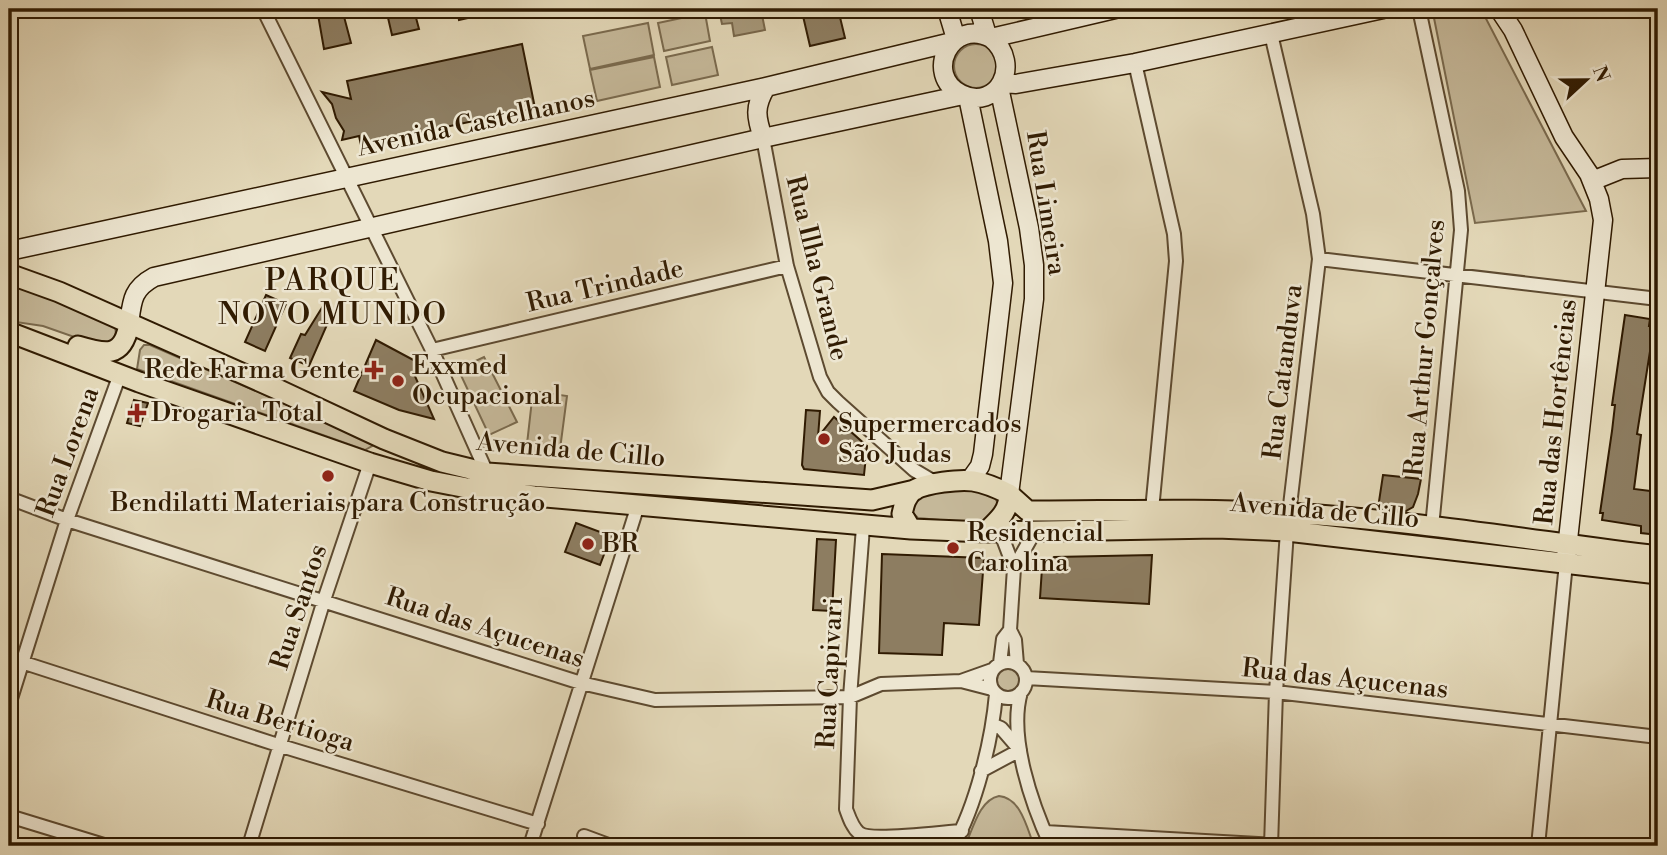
<svg xmlns="http://www.w3.org/2000/svg" width="1667" height="855" viewBox="0 0 1667 855" font-family="'Libre Bodoni',serif">
<rect width="100%" height="100%" fill="#e3d8b8"/>
<filter id="stains"><feTurbulence type="fractalNoise" baseFrequency=".00286" numOctaves="4"/><feColorMatrix values="0 0 0 0 .2 0 0 0 0 .09 0 0 0 0 .02 0 0 0 .5 -.17"/></filter>
<radialGradient id="worn" r=".72"><stop offset=".6" stop-color="#630" stop-opacity="0"/><stop offset="1" stop-color="#630" stop-opacity=".3"/></radialGradient>
<path fill="#c5b899" stroke="#7a6a4e" stroke-width="2" d="M1467,9H1481L1586,211L1475,223L1433,13Z
M705,13L710,41L664,51L658,23Z
M648,23L654,55L590,69L583,36Z
M954 66a22 22 0 1 1 44 0a22 22 0 1 1-44 0Z
M712,47L718,75L672,85L666,57Z
M654,57L660,87L597,101L590,70Z
M9,277L115,325L116,335L113,343L97,345L43,326L9,321Z
M144,345H150L373,442L372,446L365,450L137,369L140,350Z
M484,357L517,422L489,435L458,369Z
M533,391L567,396L559,457L526,453Z
M956,488C970,489 1004,489 997,512C996,517 989,520 984,521C970,525 934,519 918,518L912,512L917,495Z
M995 679a13 13 0 1 1 26 0a13 13 0 1 1-26 0Z
M999,796C1021,798 1027,828 1034,846H965C973,829 979,800 999,796Z"/>
<path fill="#a6987a" stroke="#77664a" stroke-width="2" d="M749,9H768L769,14L762,15L765,30L734,36L732,23L722,24L720,15Z"/>
<path fill="#8d7d61" stroke="#301b02" stroke-width="2" d="M317,9H342L351,43L324,49Z
M386,9H410L412,14H415L419,29L392,35Z
M457,9H490V13L459,20Z
M838,9L845,38L810,46L803,16Z
M522,44L535,108L361,145L359,136L342,140L344,131L336,118L332,104L322,92L351,99L347,81Z
M266,295L286,304L265,351L245,342Z
M323,306L333,311L309,366L290,358L301,334L305,335Z
M1625,315L1650,319L1649,326H1654L1637,434L1641,435L1634,489L1658,492V535L1641,533V526L1602,520L1603,513H1600L1612,431L1615,405H1612Z
M376,340L419,363L414,374L434,419L399,410L354,391Z
M134,400L148,403L140,426L127,423Z
M806,410L820,411L818,437L834,417L867,446L864,475L804,469L802,465Z
M1383,475L1421,479L1418,494L1413,507L1406,511L1378,508Z
M576,523L611,536L600,565L565,552Z
M817,539L836,540L832,611L813,610Z
M882,554L984,558L979,625L944,623L942,655L879,653Z
M1152,555L1149,604L1040,598L1042,568L1054,557Z"/>
<g fill="none" stroke-linecap="round" stroke-linejoin="round">
<defs>
<path id="street" d="M263,9L432,350L487,473
M1419,9L1458,191L1461,230L1432,527
M1271,34L1313,214L1319,259L1287,531L1276,692L1271,846
M1135,63L1174,234L1176,261L1152,510
M763,138L787,266L820,377L828,392L838,402L914,470L936,483
M1319,259L1658,299
M432,350L787,266
M9,498L67,520L581,683L655,700L850,697L881,684L961,681
M863,527L850,697L846,809C849,817 852,827 859,833C870,842 943,832 962,831
M1000,531L1014,568L1010,630L1015,640L1017,664
M1014,568L1035,531
M9,658L278,745L538,824
M990 680a18 18 0 1 1 36 0a18 18 0 1 1-36 0Z
M1000,663L1003,639L1010,630
M1026,678L1276,692L1658,737
M992,689L961,681L992,670
M1021,692C1008,737 1032,805 1051,846
M9,705L67,520L120,374
M994,725L1001,728L1020,750
M981,771L1020,750
M9,816L107,846
M1045,832L1293,846
M584,836L611,846
M249,846L324,600L370,463
M530,846L638,505
M953,846C976,806 992,740 996,694
M1538,846L1566,563"/>
<path id="secondary" d="M947,9L956,39
M979,9L987,35
M1499,9L1513,30L1564,137L1589,174L1599,199L1603,220L1566,558
M991,38C1023,64 997,112 961,94C923,75 951,17 991,38L1115,9
M1002,83L1016,84L1135,63L1383,9
M999,87L1029,228L1034,265V299L1009,494
M968,97L998,241L1003,283L983,454L980,466L970,480
M763,138C756,117 754,107 766,87
M1592,181L1622,169L1658,168
M9,251L766,87L952,42
M129,324C132,301 132,289 154,277L763,138L963,95"/>
<path id="primary" d="M9,274L59,292L277,389L384,439L442,462L487,473L872,500L915,490
M9,332L139,382L370,463L431,481L467,488L534,496L911,529
M78,346C105,354 123,359 129,324
M1009,494L1028,511C1115,511 1202,508 1289,513C1412,520 1535,541 1658,556
M986,532C998,520 1009,512 1009,494C997,488 986,483 973,481C960,479 926,483 914,490C906,496 904,505 902,514L911,529L986,532L1217,528L1287,531L1658,574"/>
</defs>
<use href="#street" stroke="#5d4a30" stroke-width="16"/>
<use href="#secondary" stroke="#301b02" stroke-width="21"/>
<use href="#primary" stroke="#301b02" stroke-width="23"/>
<use href="#street" stroke="#ede6d1" stroke-width="12"/>
<use href="#secondary" stroke="#ede6d1" stroke-width="18"/>
<use href="#primary" stroke="#e3d8b8" stroke-width="19"/>
</g>
<g fill="#8f2418" stroke="#ede6d1" stroke-width="2.5">
<path d="M370.5 359.5h7v7h7v7h-7v7h-7v-7h-7v-7h7z"/>
<circle cx="398" cy="381" r="7"/>
<path d="M133.5 402.5h7v7h7v7h-7v7h-7v-7h-7v-7h7z"/>
<circle cx="824" cy="439" r="7"/>
<circle cx="328" cy="476" r="7"/>
<circle cx="588" cy="544" r="7"/>
<circle cx="953" cy="548" r="7"/>
</g>
<g text-anchor="middle" dominant-baseline="central" stroke-width="5" stroke-linejoin="round" paint-order="stroke">
<g font-size="26" fill="#301b02" stroke="#ede6d1">
<text transform="translate(476 123) rotate(-12)">Avenida Castelhanos</text>
<text transform="translate(1046 203) rotate(81)">Rua Limeira</text>
<text transform="translate(817 268) rotate(76)">Rua Ilha Grande</text>
<text transform="translate(605 286) rotate(-13)">Rua Trindade</text>
<text transform="translate(1425 348) rotate(-85)">Rua Arthur Gonçalves</text>
<text transform="translate(1283 372) rotate(-83)">Rua Catanduva</text>
<text transform="translate(1556 412) rotate(-84)">Rua das Hortências</text>
<text transform="translate(571 450) rotate(5)">Avenida de Cillo</text>
<text transform="translate(68 452) rotate(-70)">Rua Lorena</text>
<text transform="translate(1325 511) rotate(5)">Avenida de Cillo</text>
<text transform="translate(299 607) rotate(-72)">Rua Santos</text>
<text transform="translate(485 628) rotate(18)">Rua das Açucenas</text>
<text transform="translate(830 673) rotate(-87)">Rua Capivari</text>
<text transform="translate(1345 679) rotate(6)">Rua das Açucenas</text>
<text transform="translate(280 721) rotate(17)">Rua Bertioga</text>
</g>
<g font-size="26" fill="#301b02" stroke="#ede6d1" text-anchor="start">
<text x="412" y="366">Exxmed<tspan x="412" dy="30">Ocupacional</tspan></text>
<text x="360" y="370" text-anchor="end">Rede Farma Gente</text>
<text x="151" y="413">Drogaria Total</text>
<text x="838" y="424">Supermercados<tspan x="838" dy="30">São Judas</tspan></text>
<text x="328" y="503" text-anchor="middle">Bendilatti Materiais para Construção</text>
<text x="967" y="533">Residencial<tspan x="967" dy="30">Carolina</tspan></text>
<text x="602" y="544">BR</text>
</g>
<g font-size="30" letter-spacing="2" fill="#301b02" stroke="#ede6d1">
<text x="333" y="281">PARQUE<tspan x="333" dy="34">NOVO MUNDO</tspan></text>
</g>
</g>
<rect width="1667" height="855" fill="none" stroke="#e3d8b8" stroke-width="35"/>
<rect x="10" y="10" width="1646" height="834" fill="none" stroke="#301b02" stroke-width="3.5"/>
<rect x="18" y="18" width="1632" height="820" fill="none" stroke="#301b02" stroke-width="2"/>
<g transform="translate(1586 80) rotate(68)" stroke="#ede6d1" stroke-width="5" paint-order="stroke">
<path d="M0-5L12 26L0 18L-12 26Z" fill="#301b02"/>
<text y="-10" font-size="19" font-weight="bold" text-anchor="middle" fill="#301b02">N</text>
</g>
<rect width="100%" height="100%" filter="url(#stains)"/>
<rect width="100%" height="100%" fill="url(#worn)"/>
</svg>
